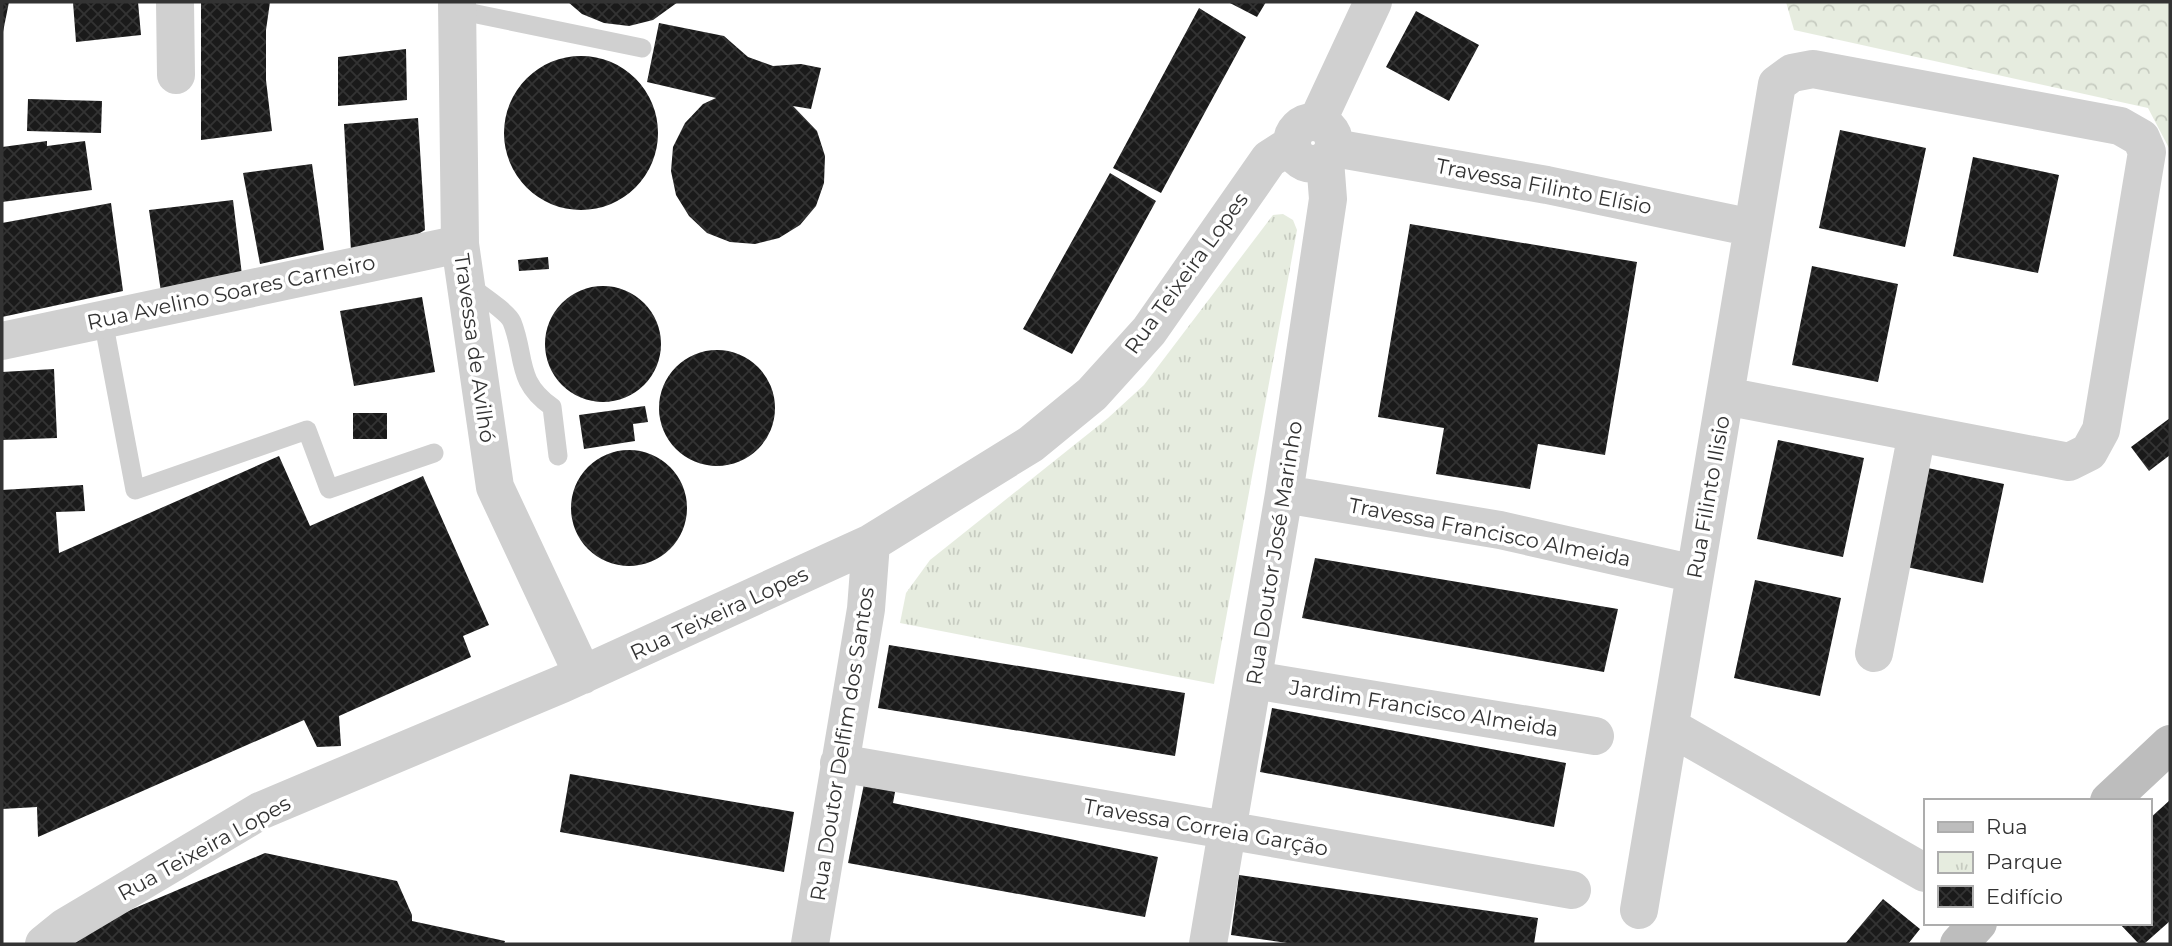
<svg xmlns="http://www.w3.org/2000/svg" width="2172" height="946" viewBox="0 0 2172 946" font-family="Montserrat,sans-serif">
<defs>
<pattern id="forest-crowns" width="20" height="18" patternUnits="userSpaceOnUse" patternTransform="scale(1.75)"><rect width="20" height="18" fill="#e6ecdf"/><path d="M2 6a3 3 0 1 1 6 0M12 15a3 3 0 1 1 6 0" fill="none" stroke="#c6cbc0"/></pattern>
<pattern id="park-tufts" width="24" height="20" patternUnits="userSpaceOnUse" patternTransform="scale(1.75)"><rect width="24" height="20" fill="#e6ecdf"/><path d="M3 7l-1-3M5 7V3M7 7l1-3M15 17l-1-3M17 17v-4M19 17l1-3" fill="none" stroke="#c6cbc0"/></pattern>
<pattern id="building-cross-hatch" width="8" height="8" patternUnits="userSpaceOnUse" patternTransform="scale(1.75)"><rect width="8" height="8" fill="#1a1a1a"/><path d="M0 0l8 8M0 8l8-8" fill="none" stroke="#333"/></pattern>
</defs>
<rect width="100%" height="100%" fill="#fff"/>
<path fill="url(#forest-crowns)" d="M1786,2H2170V150L2148,108L1794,30Z"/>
<path fill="url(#park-tufts)" d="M1283,214L1293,220L1297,230L1214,684L900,623L906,593L930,560L1108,418L1144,385L1273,215Z"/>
<path fill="url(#building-cross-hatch)" d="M2,2H9L3,32H2Z
M73,2H138L141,35L76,42Z
M201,2H270L266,30V80L272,131L201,140Z
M568,2H678L653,20L629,26L604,23L582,14Z
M1228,2H1266L1257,17Z
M1199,8L1246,37L1161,193L1113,168Z
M1416,11L1479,45L1449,101L1386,67Z
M659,23L724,36L748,57L773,66L801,64L821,68L811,109L793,106L817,131L825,156L824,183L816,206L800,225L779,238L755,244L730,242L707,233L689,216L676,195L671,171L673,147L685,123L703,104L716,98L647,82Z
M406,49L407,100L338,106V57Z
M504 133a77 77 0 1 1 154 0a77 77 0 1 1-154 0Z
M28,99L102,101L101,133L27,131Z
M418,118L425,230L411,238L351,251L344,124Z
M1840,130L1926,148L1905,247L1819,228Z
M47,141V146L85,141L92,190L2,202V147Z
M1973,157L2059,175L2038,273L1953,256Z
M312,164L324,250L260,264L243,173Z
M1110,173L1156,201L1072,354L1023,329Z
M233,200L242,275L161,292L149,210Z
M111,203L123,291L2,317V223Z
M1410,224L1637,262L1605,455L1538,444L1530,489L1436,474L1444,428L1378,417Z
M548,257L549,269L519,271L518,260Z
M1812,266L1898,284L1878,382L1792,365Z
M545 344a58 58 0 1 1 116 0a58 58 0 1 1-116 0Z
M422,297L435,372L354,386L340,311Z
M659 408a58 58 0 1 1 116 0a58 58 0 1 1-116 0Z
M54,369L57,438L2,440V372Z
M645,406L648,422L633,424L635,441L584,449L579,415Z
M353,413H387V439H353Z
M2170,418V455L2149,471L2131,447Z
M1778,440L1864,458L1843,557L1757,539Z
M571 508a58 58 0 1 1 116 0a58 58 0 1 1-116 0Z
M279,456L310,526L423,476L489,625L463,636L471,657L339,716L341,746L317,747L304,720L38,837L37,807L2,809V490L83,485L85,511L56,512L59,553Z
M1918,466L2004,484L1983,583L1897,565Z
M1315,558L1618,609L1604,672L1302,618Z
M1755,580L1841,598L1820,696L1734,678Z
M889,645L1185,693L1175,756L878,708Z
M1272,708L1566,763L1554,827L1260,772Z
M570,774L794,812L784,872L560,832Z
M866,774L897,781L893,803L1158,857L1145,917L848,863Z
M2170,800V921L2144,944H2139L2119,923H2149V819Z
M265,853L397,881L412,915V921L505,941L504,944H50Z
M1239,875L1538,918L1534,944H1294L1231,935Z
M1883,899L1920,929L1908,944H1845Z"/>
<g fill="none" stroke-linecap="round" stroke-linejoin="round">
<path stroke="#d0d0d0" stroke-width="19" d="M457,10L642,48
M467,284C477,292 508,312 512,322C526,357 515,381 552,407L558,456
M103,320L135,490L307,430L329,489L434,453"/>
<path stroke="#d0d0d0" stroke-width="38" d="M175,2L176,75
M457,2L460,244L495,487L583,675
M1292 143a21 21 0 1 1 42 0a21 21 0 1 1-42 0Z
M1317,122L1373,2
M1334,148L1547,185L1753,228
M2,341L460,244
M1284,494L1500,530L1695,574
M1874,653L1917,433
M1253,680L1595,736
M1670,727L1925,873
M839,763L1572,890
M1639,910L1777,84L1792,73L1813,69L2120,126L2141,138L2147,152L2101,430L2089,452L2069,462L1725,396
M44,944L65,927L260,811L562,684L871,543L1031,444L1092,394L1149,331L1269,159L1291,145
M810,944L866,609L871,543
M1208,944L1284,494L1328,199L1325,160"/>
<path stroke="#bdbdbd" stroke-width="38" d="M2109,801L2170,744
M1959,944L1978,923"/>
</g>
<g text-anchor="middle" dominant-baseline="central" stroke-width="7" stroke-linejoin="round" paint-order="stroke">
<g font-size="21" fill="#333" stroke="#fff">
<text transform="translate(1544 186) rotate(11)">Travessa Filinto Elísio</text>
<text transform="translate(1186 273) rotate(-54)">Rua Teixeira Lopes</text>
<text transform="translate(231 292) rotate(-12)">Rua Avelino Soares Carneiro</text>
<text transform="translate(475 348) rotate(82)">Travessa de Avilhó</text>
<text transform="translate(1708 497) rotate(-80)">Rua Filinto Ilisio</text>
<text transform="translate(1490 532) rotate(11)">Travessa Francisco Almeida</text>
<text transform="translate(1274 553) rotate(-81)">Rua Doutor José Marinho</text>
<text transform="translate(719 613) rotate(-25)">Rua Teixeira Lopes</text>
<text transform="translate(1424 708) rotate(9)">Jardim Francisco Almeida</text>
<text transform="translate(842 744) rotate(-81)">Rua Doutor Delfim dos Santos</text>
<text transform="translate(1206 827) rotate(10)">Travessa Correia Garção</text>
<text transform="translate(204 848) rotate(-29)">Rua Teixeira Lopes</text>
</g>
</g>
<rect width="2172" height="946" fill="none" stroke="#333333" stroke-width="7"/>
<rect x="1924" y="799" width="228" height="126" fill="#ffffff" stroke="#adadad" stroke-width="2"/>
<rect x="1938" y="822" width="35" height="10" fill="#bdbdbd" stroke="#adadad" stroke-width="2"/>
<text x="1986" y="834" font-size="21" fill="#333333">Rua</text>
<rect x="1938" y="852" width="35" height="21" fill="url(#park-tufts)" stroke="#adadad" stroke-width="2"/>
<text x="1986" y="869" font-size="21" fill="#333333">Parque</text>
<rect x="1938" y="886" width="35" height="21" fill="url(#building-cross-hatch)" stroke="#adadad" stroke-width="2"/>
<text x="1986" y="904" font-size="21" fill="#333333">Edifício</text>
</svg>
